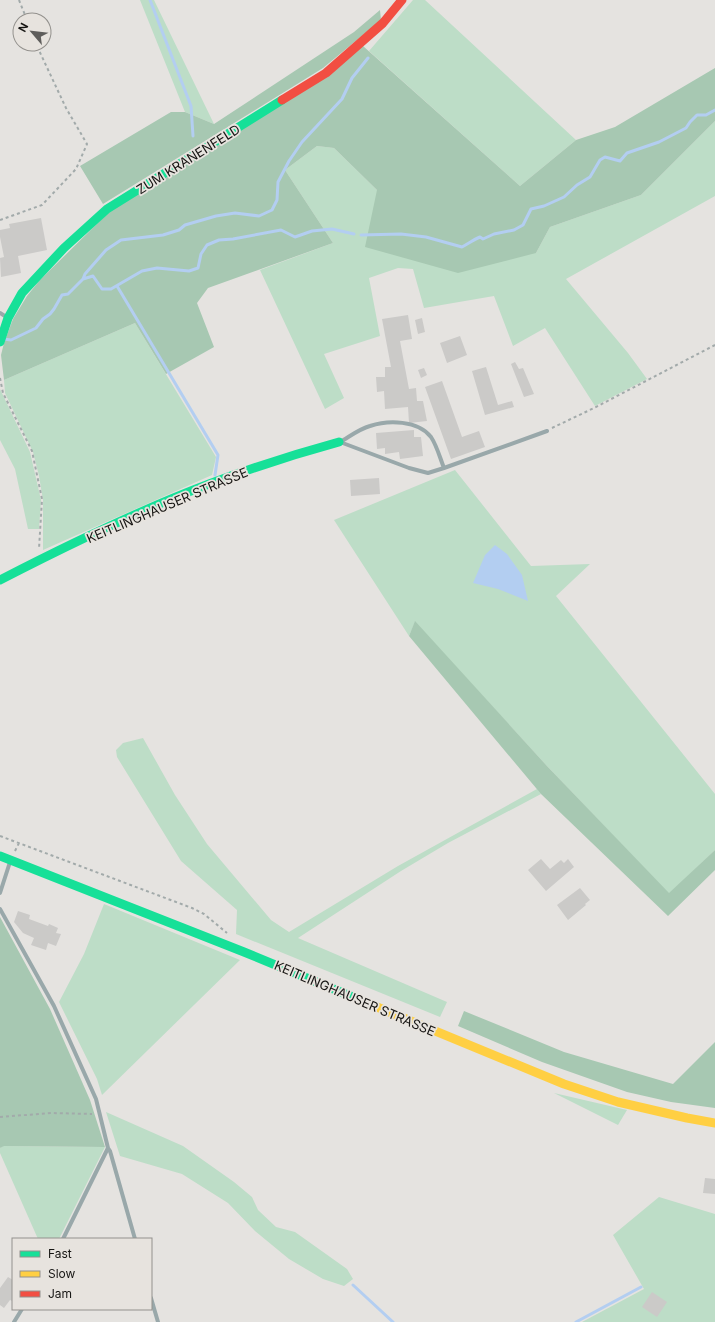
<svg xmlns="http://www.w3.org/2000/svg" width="715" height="1322" viewBox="0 0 715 1322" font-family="Inter,sans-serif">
<rect width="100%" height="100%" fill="#e5e3e0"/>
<path fill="#bdddc7" d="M140,0H154L214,124L185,112Z
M413,0H425L576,140L520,186L369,51Z
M715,121V196L566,279L628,353L647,379L595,406L545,328L513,346L494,296L424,308L413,269L398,268L369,278L380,336L324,354L344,398L325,409L260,270L333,243L285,170L317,146L334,148L377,190L536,253L550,227L641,195Z
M135,323L216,457L212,475L43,550V500L39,476L33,452L5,393L4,380Z
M0,389L30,452L41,500L39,529H28L15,469L0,440Z
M455,470L531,566L590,564L556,596L715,794V850L669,894L547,766L415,622L409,636L334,520Z
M143,738L175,795L207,844L271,920L289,932L398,866L537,789L541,794L448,843L401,871L298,938L447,1002L440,1017L236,934L237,910L181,861L117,757L116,750L123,743Z
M104,904L240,960L102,1095L97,1079L59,1002L84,954Z
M554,1093L627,1110L618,1125Z
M106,1112L183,1146L234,1182L252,1197L258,1210L276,1227L295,1232L347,1269L353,1279L344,1286L323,1279L289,1259L255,1231L228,1203L182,1174L120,1156Z
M3,1146L105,1147L59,1239H38L0,1153V1148Z
M659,1197L715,1214V1322H582L644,1289L613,1235Z"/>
<path fill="#a7c8b2" d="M380,10L381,20L323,68L103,204L80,166L171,112H185L214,124L354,32Z
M363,46L520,186L576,140L615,127L715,68V121L641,195L550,227L536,253L458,273L365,247L377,190L334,148L317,146L285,170L333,243L208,288L197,303L214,347L166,374L135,323L4,380L1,355L4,343L13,319L27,296L40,280L109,212Z
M415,621L547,766L669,893L715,850V870L668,916L541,794L409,636Z
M0,917L50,1009L90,1100L105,1147L4,1146L0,1148Z
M464,1011L564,1052L673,1084L715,1042V1108L671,1102L627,1092L542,1062L458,1026Z"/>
<path fill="#b3cef1" d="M495,545L507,554L522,575L528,601L498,589L473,583L485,555Z"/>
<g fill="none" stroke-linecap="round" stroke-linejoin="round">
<path stroke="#b3cef1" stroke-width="3" d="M150,0L191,106L193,136
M361,235L401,234L426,237L462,247C468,244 473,240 480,237L483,239L494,234L514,230L523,225L531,209L544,206L564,197L577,185L590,177L600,160L605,157L620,161L627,153L659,142L686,128L690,122L697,115H706L715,110
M83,279L85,274L106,250L121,240L163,235L179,230L185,225L216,216L235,213L259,216L272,210L277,200L278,182L289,161L302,142L342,99L352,78L368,58
M117,286L218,455L215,475
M4,339L11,340L36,328L43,319L50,314L54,309L62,295L68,294L83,279L93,276L102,289H111L142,271L157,268L189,271L198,268L201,254L207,245L219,240L233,239L281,230L295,237L312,231L332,229L354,234
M353,1285L393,1322
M576,1322L641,1287"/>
</g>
<path fill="#cbcac8" d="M41,218L47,250L18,256L21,273L1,277L0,258L4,257L0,237V230L10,228L9,224Z
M408,315L412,339L400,341L409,389L416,388L417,401H423L427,421L409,423L408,407L385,409L384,391L377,392L376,377H385V367H391L382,319Z
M422,318L425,332L418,334L415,320Z
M460,336L467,355L447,363L440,343Z
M515,362L519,369L523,368L534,394L524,397L511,364Z
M486,367L498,405L512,401L514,407L485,415L472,371Z
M424,368L427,375L421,378L418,370Z
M442,381L462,437L479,431L485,447L451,459L425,387Z
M414,430V437H421L423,456L400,459L399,452L385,454V448L377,449L376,433Z
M379,478L380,494L351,496L350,480Z
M541,859L550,869L561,860L564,863L568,859L574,867L546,891L528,870Z
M580,888L590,900L585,904L586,905L568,920L557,905Z
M18,911L30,915L29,919L48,926L49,924L58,928L56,933L61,934L56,946L48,943L46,950L31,945L34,938L23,933L14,922Z
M705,1178L715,1179V1194L703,1193Z
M8,1277L13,1280V1299L12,1301L10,1300L4,1308L0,1305V1288Z
M652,1292L667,1302L657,1317L642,1307Z"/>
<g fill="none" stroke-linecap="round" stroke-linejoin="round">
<path stroke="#a2aaaa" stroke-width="2" stroke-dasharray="3 3" stroke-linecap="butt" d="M19,0L27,20
M0,220L42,205L76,169L87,144L66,108L36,44
M0,378L3,393L32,451L42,499L39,549
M552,428L594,408L715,345
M0,836L192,908L204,914L227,933
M15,851L19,843
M0,1117L51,1113L92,1114"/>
<path stroke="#99a8aa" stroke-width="4" d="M0,313L8,318
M340,442L409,468L428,473L444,468L547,431
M340,442C349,437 359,429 370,426C388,420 418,420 431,437C437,446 440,458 444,468
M0,893L10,862
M0,909L54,1006L96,1099L108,1148L63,1239
M108,1148L110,1151L135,1239
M151,1298L158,1322
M14,1322L22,1309"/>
<path stroke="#16e098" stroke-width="9" d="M0,342L8,318L22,293L64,248L107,209L282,100
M0,580C68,545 137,511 209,484C252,468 295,454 339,442
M0,856L244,952L377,1007"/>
<path stroke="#ffcf43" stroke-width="9" d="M377,1007L564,1084L618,1102L687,1118L715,1123"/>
<path stroke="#f24e42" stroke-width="9" d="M282,100L326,73L383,23L402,0"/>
</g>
<g text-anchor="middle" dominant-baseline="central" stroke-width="3.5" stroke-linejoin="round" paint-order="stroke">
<g font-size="13" fill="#161513" stroke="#e7e3de">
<text transform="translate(188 159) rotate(-32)">ZUM KRANENFELD</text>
<text transform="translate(167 505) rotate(-23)">KEITLINGHAUSER STRASSE</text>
<text transform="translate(355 998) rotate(23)">KEITLINGHAUSER STRASSE</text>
</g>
</g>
<rect x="12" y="1238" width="140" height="72" fill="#e7e3de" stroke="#93918d"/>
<rect x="20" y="1251" width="20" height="6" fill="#16e098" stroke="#93918d"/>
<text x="48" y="1258" font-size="12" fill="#161513">Fast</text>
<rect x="20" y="1271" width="20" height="6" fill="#ffcf43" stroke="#93918d"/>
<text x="48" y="1278" font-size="12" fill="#161513">Slow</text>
<rect x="20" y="1291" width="20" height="6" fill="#f24e42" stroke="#93918d"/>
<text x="48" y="1298" font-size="12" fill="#161513">Jam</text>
<g transform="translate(32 32) rotate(298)"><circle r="19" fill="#e7e3de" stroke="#93918d"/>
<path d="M0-3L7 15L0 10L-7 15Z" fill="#5e5d5b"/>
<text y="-6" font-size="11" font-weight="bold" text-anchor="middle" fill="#161513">N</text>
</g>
</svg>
